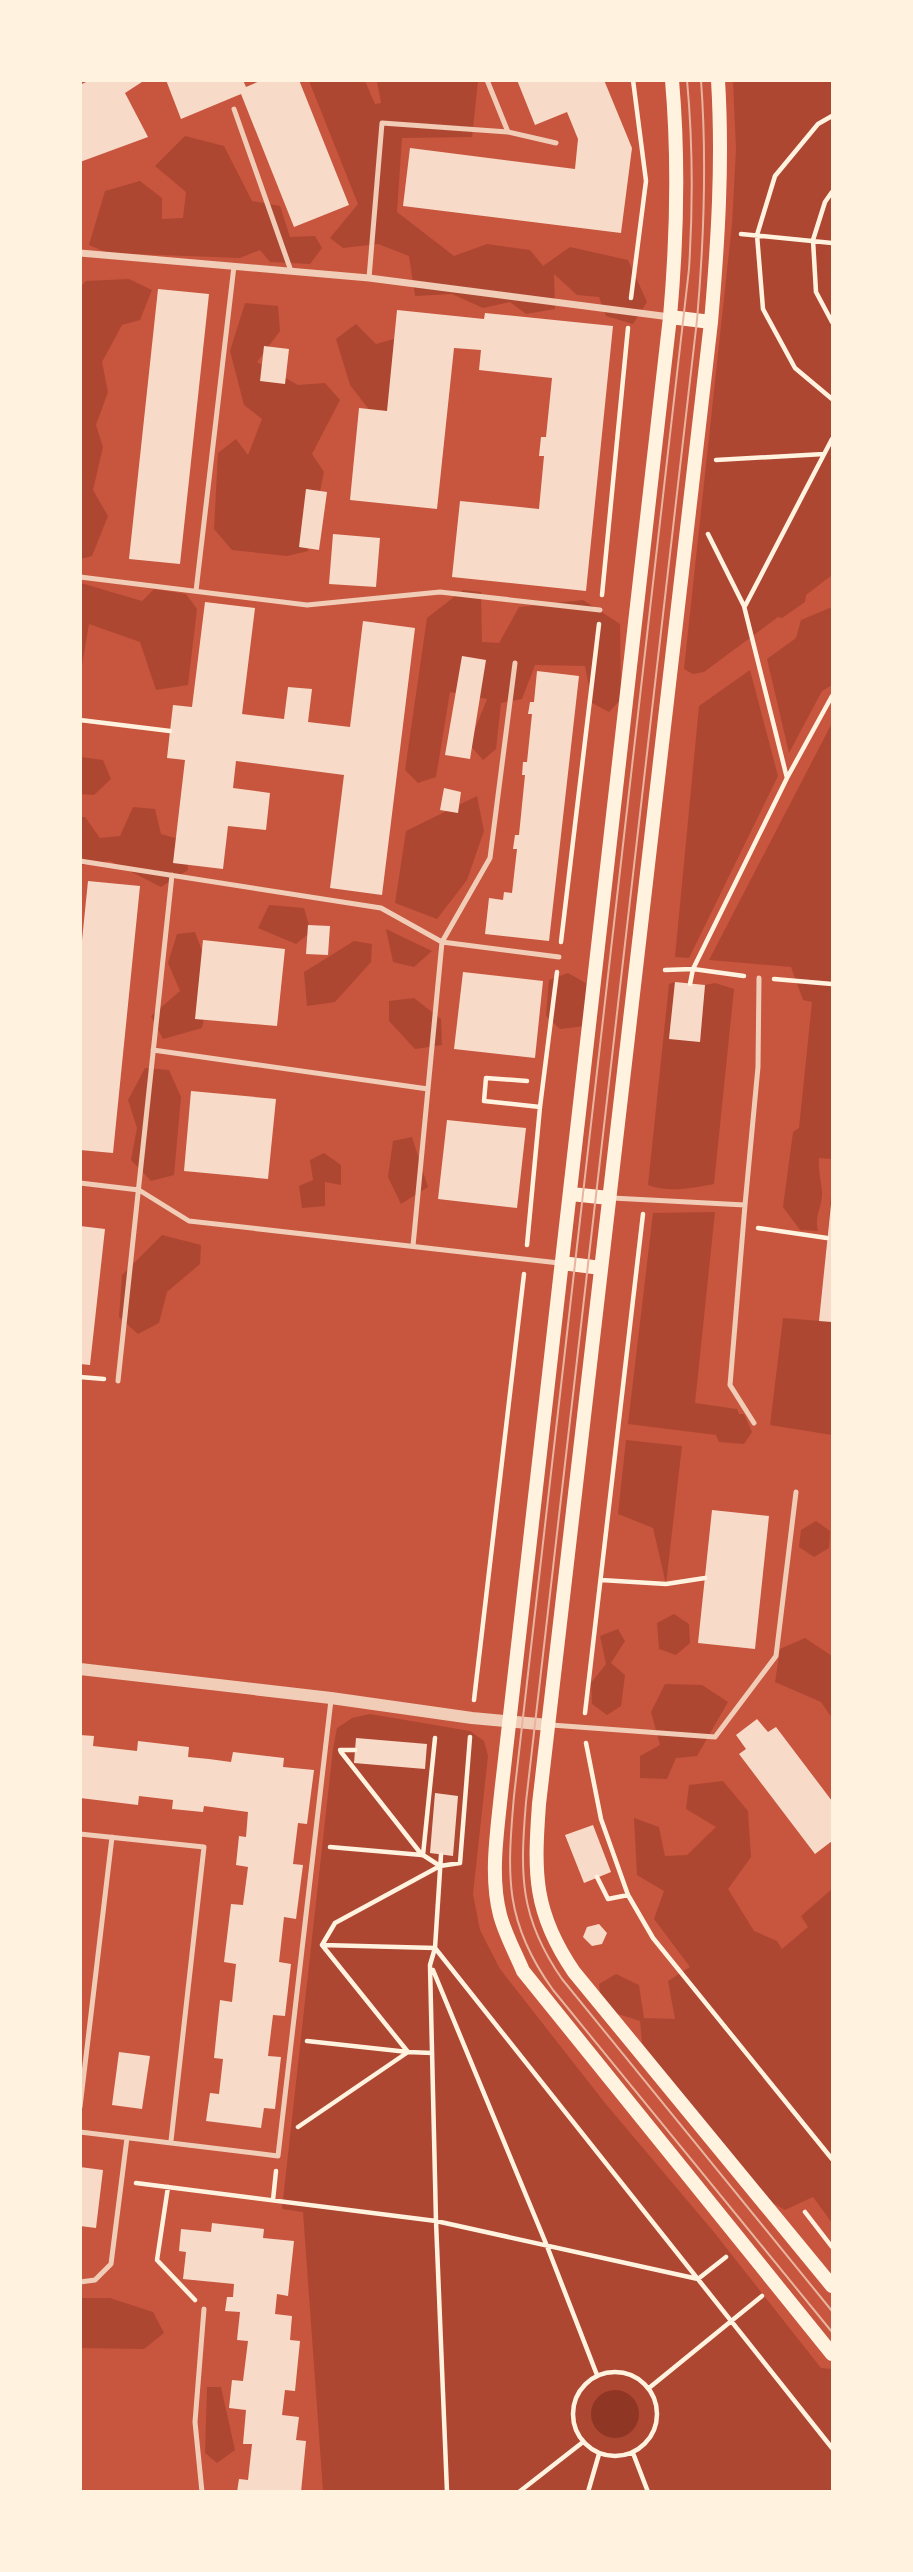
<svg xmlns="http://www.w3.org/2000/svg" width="913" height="2572" viewBox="0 0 913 2572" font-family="Literata,serif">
<rect width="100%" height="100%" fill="#c8553d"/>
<path fill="#ae4732" d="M309,81H365L375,104L381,103L377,81H478L472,137L402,138L397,212L454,256L487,244L530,250L543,266L570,247L628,260L647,302L633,324L606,316L599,297L577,295L554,274L555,309L526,314L510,302L483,308L452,294L415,296L409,256L378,244L343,248L330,238L358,204Z
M733,81H832V575L806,595L805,602L782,618L778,617L704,672L693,674L684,669L732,224L736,149Z
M185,136L224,146L252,201L280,206L290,237L315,236L322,248L310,264L270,262L260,250L240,258L108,253L89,245L105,191L140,181L162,198V219L183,218L186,192L155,166Z
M129,279L152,290L140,320L122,325L102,362L108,392L96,425L103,447L93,490L108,516L92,556L81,559V286L86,281Z
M245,303L278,306L280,331L257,362L298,385L325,383L340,400L312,454L324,472L308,551L287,556L232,550L214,529L218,453L236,439L248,455L262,419L244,405L230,351Z
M356,324L376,344L401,337L411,407L377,420L350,385L336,339Z
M81,583L142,601L154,589L186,594L197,609L188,685L156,690L140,642L89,624L81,671Z
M463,590L481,592L482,642L499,643L519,607L583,600L620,624L621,699L609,712L592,703L585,666L535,665L522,699L501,703L496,749L483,760L469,744L487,699L450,692L436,777L418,783L405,770L427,618Z
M832,607V685L822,691L789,753L767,659L796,638L801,620Z
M750,670L778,776L689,958L675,957L699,706Z
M832,723V1159L819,1158C818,1170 821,1180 822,1192C823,1206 814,1215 818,1231L800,1230L783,1207L793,1132L799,1128L812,1002L803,1000L791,967L709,960Z
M81,757L103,760L111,779L94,795L81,794Z
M477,796L484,831L467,880L437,919L395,903L406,831Z
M133,807L155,809L161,834L185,841L188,870L161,887L110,861L81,865L80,817H85L100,838L120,836Z
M269,905L304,908L311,932L296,944L258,928Z
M386,929L432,951L414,967L393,962Z
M195,932L213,980L202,1028L163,1039L151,1016L180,991L168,963L177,934Z
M354,941L372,944L371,962L335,1002L307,1006L304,972Z
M568,973L589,985L585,1026L560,1029L546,1016L549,980Z
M675,982L669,1039L700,1041L705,985L715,983L734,989L714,1184C693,1188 668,1193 648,1185L669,984Z
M414,998L441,1019L442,1045L415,1049L389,1021V1001Z
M145,1068L169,1070L181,1097L174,1175L151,1181L131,1160L137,1128L128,1100Z
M412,1137L428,1187L401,1204L388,1177L393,1141Z
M324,1153L341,1165V1185L325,1182V1206L302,1208L299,1186L313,1180L310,1160Z
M832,1185V1435L770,1425L783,1318L820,1321Z
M715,1212L695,1403L737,1409L739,1414H744L752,1432L744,1444L719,1442L716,1435L628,1424L653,1213Z
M162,1235L201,1245L200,1264L167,1292L159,1323L138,1334L119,1317L122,1275Z
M626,1440L682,1446L666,1584L653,1528L618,1514Z
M816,1521L830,1531L829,1548L814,1557L799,1547L801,1530Z
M674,1614L689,1624L690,1643L676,1655L659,1649L657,1623Z
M618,1629L625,1641L611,1663L625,1675L621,1706L607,1715L592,1704L591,1683L606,1664L600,1636Z
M805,1638L832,1656V1718L821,1702L775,1682L780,1649Z
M665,1684L702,1685L728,1702L697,1756L676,1758L667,1779L640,1778V1756L660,1745L651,1712Z
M370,1714L470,1731L484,1741L488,1756L473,1894L480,1930L500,1969L605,2103L713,2231L821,2368L832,2369V2491H323L303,2212L282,2209L333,1749L337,1728L352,1718Z
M723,1781L748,1811L751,1857L728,1889L754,1931L777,1941L782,1949L808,1927L801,1916L832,1889V2223L813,2197L785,2210L761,2196L642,2043L640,2021L602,2009L599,1984L616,1974L639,1985L644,2018L675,2019L668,1981L690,1967L654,1919L664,1891L637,1875L634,1818L659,1827L665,1856L687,1855L716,1827L686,1809L689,1785Z
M81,2298H110L153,2312L164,2333L144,2349L81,2348Z
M207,2387H221L235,2450L217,2463L205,2453Z"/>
<path fill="#8f3625" d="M591 2414a24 24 0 1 1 48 0a24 24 0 1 1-48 0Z"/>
<path fill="#f7dbc8" d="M90,80H145L125,93L148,137L80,162V85Z
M166,80H243L246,87L262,80H299L349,205L294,227L241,94L181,119Z
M517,80H604L632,148L621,233L403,206L410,148L575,169L578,139L567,112L535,125Z
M158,289L209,294L180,564L129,559Z
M397,310L484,319L485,313L613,326L586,591L452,577L460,501L539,509L544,456H539L541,437H546L552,378L479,370L481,350L454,348L437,509L350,500L359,408L387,411Z
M264,346L289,349L285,384L260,381Z
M306,489L327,492L319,550L299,547Z
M333,534L380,538L376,587L329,584Z
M205,602L255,608L242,714L284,719L288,687L312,689L308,722L350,727L363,621L415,628L382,895L330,888L344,775L236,761L233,788L270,793L266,830L228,826L223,869L173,863L185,760L167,758L170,731L173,705L192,707Z
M462,656L486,660L470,759L445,755Z
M537,671L579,676L549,941L485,934L489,898L503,900L504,892L512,893L517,849H513L515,835H519L525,775H522L523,762H527L532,714H528L530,702H534Z
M444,788L461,792L458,813L440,810Z
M88,881L140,886L113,1153L80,1150V960Z
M308,925L330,926L328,955L306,954Z
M203,940L285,949L277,1026L195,1019Z
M463,972L543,981L535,1058L454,1049Z
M675,982L705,985L700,1042L669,1039Z
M191,1091L276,1099L268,1179L184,1171Z
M447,1120L526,1128L517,1208L438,1199Z
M831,1204H832V1322L819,1321Z
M80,1226L105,1229L90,1365L80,1364Z
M712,1510L769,1516L755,1649L698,1643Z
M757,1719L768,1732L776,1727L832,1801V1841L815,1854L739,1754L746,1749L736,1735Z
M80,1735L94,1736L93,1746L137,1751L138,1741L189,1747L188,1757L209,1759L231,1762L233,1752L284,1758L283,1767L314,1770L307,1824L298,1823L293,1864L303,1865L296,1919L284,1917L279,1962L291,1964L285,2016L273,2015L268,2056L281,2057L275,2109L264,2108L261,2128L206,2121L210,2093L219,2094L223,2059L214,2058L220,2000L232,2002L236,1964L224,1962L231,1904L243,1905L248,1867L236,1865L239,1836L246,1837L248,1812L204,1806L203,1812L172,1809L173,1800L139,1796L138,1805L80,1798Z
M356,1738L427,1744L425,1769L354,1763Z
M435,1793L458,1796L453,1856L430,1853Z
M593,1825L611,1872L584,1883L565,1835Z
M599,1924L607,1933L602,1944L592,1946L583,1937L587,1927Z
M119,2052L150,2056L142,2109L112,2105Z
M80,2167L103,2170L96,2228L80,2226Z
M212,2223L264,2229L263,2238L294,2241L288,2296L277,2294L275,2314L292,2316L290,2340L300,2341L295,2391L285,2390L282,2415L299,2417L296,2440L306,2441L301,2492H237L239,2479L248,2480L252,2444H243L246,2410L229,2408L232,2380L243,2381L248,2341L237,2340L240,2312L225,2311L227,2297H233L234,2284L183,2279L186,2252L179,2251L181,2229L211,2232Z"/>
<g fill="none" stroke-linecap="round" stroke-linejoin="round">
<path stroke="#fff3e0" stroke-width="4.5" d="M832,116L818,124L775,176L757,235L763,309L795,368L832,399
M832,192L825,202L813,240L816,292L832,322
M741,234L832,243
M631,298L646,181L633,80
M716,460L824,454
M708,534L744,606L787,778
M602,595L628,328
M745,606L832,439
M80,720L170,731
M561,942L599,624
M665,970L693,969L744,976
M774,979L832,984
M690,984L693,969L787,778L832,696
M527,1081L486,1078L484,1101L540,1107
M758,1228L827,1238
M527,1245L540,1107L557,972
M80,1377L104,1379
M601,1580L666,1584L705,1578
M474,1700L524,1274
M585,1713L643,1214
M435,1738L423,1855L440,1866
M586,1743L601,1819L628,1895L653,1938L832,2159
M340,1750H355
M341,1752L422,1855
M330,1847L422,1855
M441,1855L435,1948L430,1965L436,2221L447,2492
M597,1877L608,1899L628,1895
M322,1945L435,1948L832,2448
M433,1970L547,2246L597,2375
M307,2041L408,2052L322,1945L335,1923L440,1866L460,1863L470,1737
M298,2127L408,2052L432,2053
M136,2183L436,2221L698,2279L726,2257
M168,2187L157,2260L195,2300
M273,2200L276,2171
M805,2212L832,2247
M573 2414a42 42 0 1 1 84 0a42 42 0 1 1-84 0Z
M649,2388L762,2296
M633,2453L648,2492
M519,2492L583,2442
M588,2492L599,2454"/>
<path stroke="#f1ccb7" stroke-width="5" d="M487,80L508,132
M234,109L291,271
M369,278L382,123L508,132L556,143
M80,577L307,605L440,592L600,610
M196,591L234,266
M80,861L381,908L442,942L559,957
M153,1050L428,1089
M80,1183L139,1190L189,1221L559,1263
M612,1198L745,1205L758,1067L759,978
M745,1205L730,1385L754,1423
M413,1246L442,942L490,858L515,663
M118,1381L172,875
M551,1725L715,1737L776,1656L796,1492
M80,1834L204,1847L171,2141
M80,2107L112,1837
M80,2132L278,2156L331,1700
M80,2282L95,2280L111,2264L127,2138
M202,2492L195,2422L204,2309"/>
<path stroke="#f1ccb7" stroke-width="7" d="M80,253L369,278L670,317"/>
<path stroke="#f1ccb7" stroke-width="12" d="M80,1669L331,1698L472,1718L549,1725"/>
<path stroke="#fff3e0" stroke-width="14" d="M672,80C679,160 677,238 670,317L501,1794C497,1834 490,1876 500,1915C505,1934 515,1952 523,1971L832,2354
M718,80C723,162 718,241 711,322L539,1804C534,1873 533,1912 574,1972L832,2286
M670,317L711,322
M571,1194L609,1198
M562,1263L601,1268"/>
<path stroke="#e9b49f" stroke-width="2" d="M687,80C693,144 693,206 689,269L514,1796C507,1876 504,1922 553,1990L832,2332
M701,80C707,161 704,240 697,320L526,1802C520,1875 519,1917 562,1979L832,2311"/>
</g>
<rect width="913" height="2572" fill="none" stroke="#fff3e0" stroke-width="164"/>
</svg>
